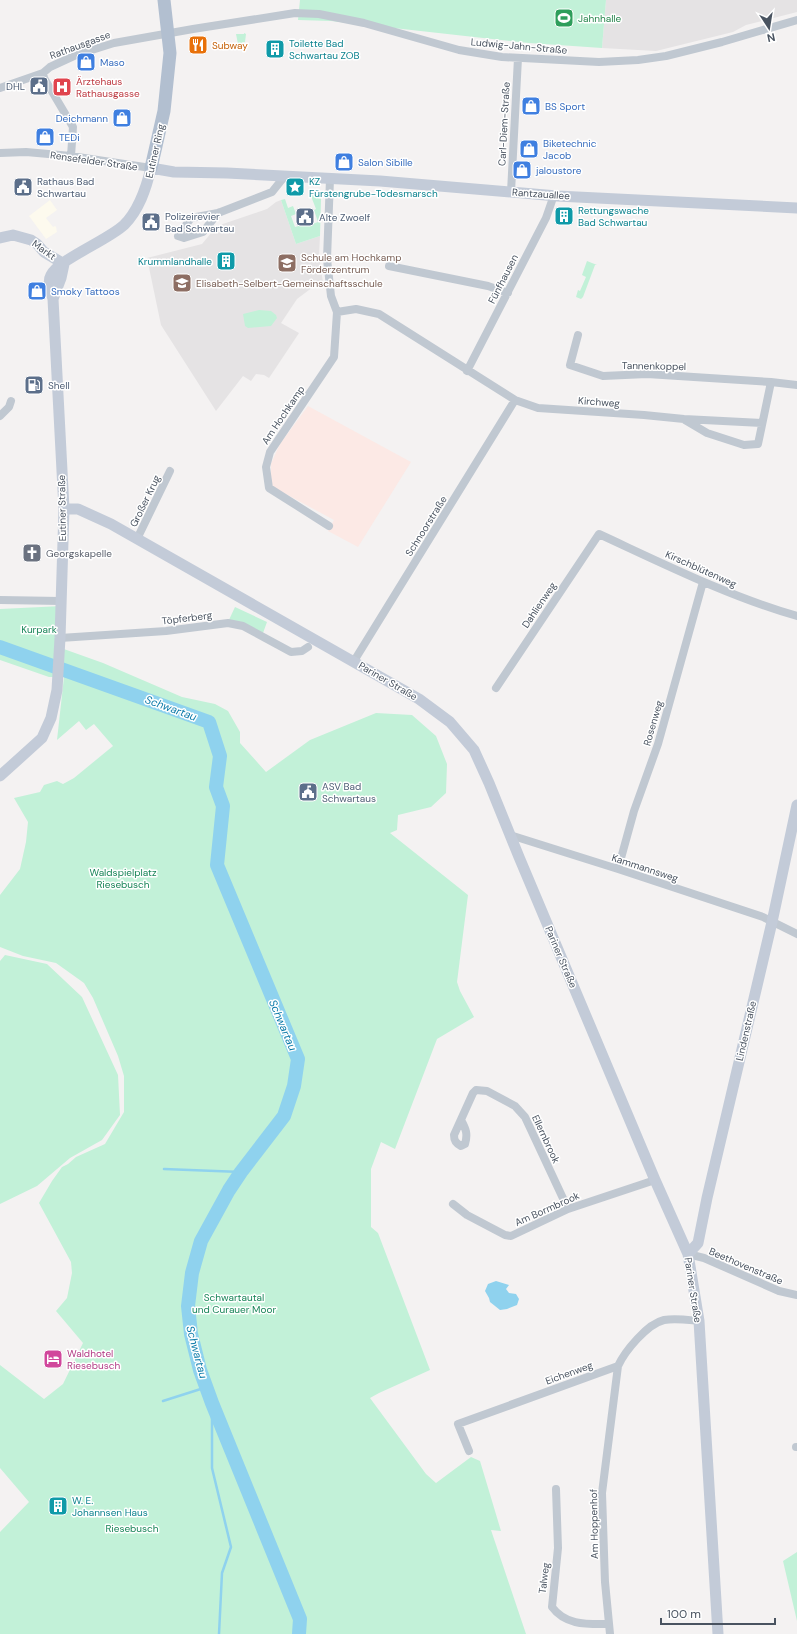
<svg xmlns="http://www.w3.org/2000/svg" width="797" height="1634" viewBox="0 0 797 1634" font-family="'DM Sans',sans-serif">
<rect width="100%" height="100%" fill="#f4f2f2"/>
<path fill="#fdfaee" d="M50,200L57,210L46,218L53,227L55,226L56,227L57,232L46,239L29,216Z"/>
<path fill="#e5e3e4" d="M606,0H797V12L746,25L733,32L656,51L602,48Z
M281,200L296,244L320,236L319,256L323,283L317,287H313L297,299L281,323L299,333L269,378L264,375L256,374L251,381L243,376L216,411L161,325L147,258L202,244L217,226L267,209L276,202Z"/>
<path fill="#fce9e5" d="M308,406L411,462L358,547L328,531L334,520L271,486V464L274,457L280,444Z"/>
<path fill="#c2f1d8" d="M300,0H606L602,48L529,43L331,21L298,20Z
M244,33L246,34L245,42L238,44L236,34H244Z
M309,191H314L321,198L320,236L296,244L281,200L285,199L288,208L293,206L296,214L291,216L295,227L306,224L307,226L318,222L314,210L316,209Z
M587,261L597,265H595L583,297L581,299L576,297L578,290L580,291L586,277L582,275Z
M259,310L271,311L276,315L277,318L271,326L248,328L245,326L243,314Z
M62,606L61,648L103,663L182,697L215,704L228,711L240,732V743L266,772L310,740L376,713L412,715L436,736L447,764L446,793L431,807L398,815L397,830L390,833L468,895L457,982L460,991L474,1017L437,1039L395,1149L381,1142L371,1169V1227L378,1233L430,1370L379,1393L370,1398L426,1474L436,1483L471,1457L480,1461L501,1531L491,1530L526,1634H0V1532L29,1502L0,1468V1365L44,1399L63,1384L83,1343L56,1311L67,1298L72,1273L71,1262L39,1203L52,1181L62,1167L68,1164L76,1157L105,1144L124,1112V1076L118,1056L93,998L84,983L56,963L23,956L0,947V895L20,869L26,842L28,822L14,798L40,792L44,785L57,781L63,784L74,778L113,746L94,724L86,730L79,721L57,740L64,677H49L0,660V609Z
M235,607L267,622L263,633L228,622Z
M5,955L47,964L82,997L118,1075L120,1115L102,1140L70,1158L37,1186L0,1204V961Z
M797,1552V1621L783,1561Z"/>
<path fill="#8fd2ee" d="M496,1281L509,1285L506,1289L509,1293L516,1294L519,1299L517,1305L507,1309L500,1310L490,1302L489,1298L485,1291L488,1284Z"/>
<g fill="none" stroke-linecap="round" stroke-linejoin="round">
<path stroke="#8fd2ee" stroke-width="2.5" d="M164,1169L241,1172
M163,1401L207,1387
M212,1403V1468L231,1547L222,1573L219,1634"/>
<path stroke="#8fd2ee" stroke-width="14" d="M0,647L209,722L220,756L216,787L223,806L217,865L298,1059L294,1086L284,1116L241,1172L229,1190L201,1241L192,1273L188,1306L191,1334L200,1370L212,1403L300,1619L299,1634"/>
<path stroke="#c0c8d1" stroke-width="8" d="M0,88L43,73
M0,153L26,152L71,156L151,168
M71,156L73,127L44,78L43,73L50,67L76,55L114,43L193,29L295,13L319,14L364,23L459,50L502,57L599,62L638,60L666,56L722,42L797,20
M511,192L518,58
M218,213L203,232L184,238L178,236L191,218L218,213L272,192L284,177
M389,266L488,286L508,293
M337,312L356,309L379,314L515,400L538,408L644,415L684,419L762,423
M578,335L570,365L603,376L647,374L771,382
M467,371L546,218L554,195
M0,416L9,407L11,401
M685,420L707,433L744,445L758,444L771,382L797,385
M329,526L269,488L266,467L270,452L334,357L337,312L331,296L327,259L330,179
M137,539L170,471
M0,600L61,601
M60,638L166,631L228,623L243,626L291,652L302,651L308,647
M354,661L515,400
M496,688L599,534C664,564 728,596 797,616
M510,835L618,869L763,917L797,934
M618,869L634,811L658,744L703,582
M461,1120C466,1129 468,1134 465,1144L461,1146C456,1143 454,1141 454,1135L473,1093L476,1090L487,1091L515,1106L525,1117L568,1209
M453,1204L467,1215L505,1235L511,1236L568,1209L655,1180
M688,1254L704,1258L779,1291L797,1295
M796,1447H797
M469,1451L458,1424L618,1366C625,1351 647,1324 664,1320C676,1318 688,1320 699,1321
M556,1489L558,1548L552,1607C566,1626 588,1624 609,1624
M610,1634L605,1582L602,1493L618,1366"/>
<path stroke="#c3cbd8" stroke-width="11" d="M0,238L13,235L31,240L37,244L44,252L64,264
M53,299L61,278L64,264
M64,509H78L111,524L419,699L450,722L474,750L489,783L519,857L655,1180L688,1254L699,1321L718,1634
M0,776L42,738L51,718L57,690L60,638L64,509L53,299C51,291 47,282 51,275C58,260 108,240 124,225C139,210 146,189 151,168L174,172L227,173L380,181L557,196L797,208
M688,1254L698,1243L707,1198L772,922L797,805"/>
<path stroke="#b2bfd0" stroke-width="13" d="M151,168L164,111L170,53L164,0"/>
</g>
<defs>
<symbol id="stadium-square" viewBox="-11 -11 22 22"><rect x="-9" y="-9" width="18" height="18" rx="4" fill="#2e9e5b" stroke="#fff"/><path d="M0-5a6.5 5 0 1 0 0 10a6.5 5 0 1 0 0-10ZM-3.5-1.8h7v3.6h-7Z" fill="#fff"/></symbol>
<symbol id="restaurant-square" viewBox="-11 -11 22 22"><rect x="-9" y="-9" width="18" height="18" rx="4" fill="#e8710a" stroke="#fff"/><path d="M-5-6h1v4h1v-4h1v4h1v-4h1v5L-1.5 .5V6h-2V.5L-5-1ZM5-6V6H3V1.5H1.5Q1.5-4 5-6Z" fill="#fff"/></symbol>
<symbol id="building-square" viewBox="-11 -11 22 22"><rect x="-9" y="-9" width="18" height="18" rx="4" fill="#0f9aa8" stroke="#fff"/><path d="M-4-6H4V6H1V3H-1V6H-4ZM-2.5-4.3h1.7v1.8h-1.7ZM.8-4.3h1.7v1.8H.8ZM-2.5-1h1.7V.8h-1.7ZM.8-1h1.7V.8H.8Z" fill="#fff"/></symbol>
<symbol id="shop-square" viewBox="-11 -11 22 22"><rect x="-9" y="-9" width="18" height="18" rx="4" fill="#3f7fe0" stroke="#fff"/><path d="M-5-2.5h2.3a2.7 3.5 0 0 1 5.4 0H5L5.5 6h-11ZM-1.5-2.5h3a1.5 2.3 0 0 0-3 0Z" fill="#fff"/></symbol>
<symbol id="civic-square" viewBox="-11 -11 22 22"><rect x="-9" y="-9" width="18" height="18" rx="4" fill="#5c6f8a" stroke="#fff"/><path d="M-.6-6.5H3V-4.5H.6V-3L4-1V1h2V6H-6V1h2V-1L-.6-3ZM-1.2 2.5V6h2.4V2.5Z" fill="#fff"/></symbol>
<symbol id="hospital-square" viewBox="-11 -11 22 22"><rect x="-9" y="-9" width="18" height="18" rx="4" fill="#e0444e" stroke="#fff"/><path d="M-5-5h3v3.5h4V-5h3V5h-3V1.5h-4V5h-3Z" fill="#fff"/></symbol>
<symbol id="sight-square" viewBox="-11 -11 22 22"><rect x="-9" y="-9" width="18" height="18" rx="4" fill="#0f9aa8" stroke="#fff"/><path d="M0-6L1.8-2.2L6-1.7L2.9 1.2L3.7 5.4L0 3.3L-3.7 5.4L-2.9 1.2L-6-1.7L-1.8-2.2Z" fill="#fff"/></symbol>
<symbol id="school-square" viewBox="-11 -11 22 22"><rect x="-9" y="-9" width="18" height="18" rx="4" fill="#8d6e63" stroke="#fff"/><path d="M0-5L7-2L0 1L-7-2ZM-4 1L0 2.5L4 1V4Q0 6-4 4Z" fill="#fff"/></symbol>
<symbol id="fuel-square" viewBox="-11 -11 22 22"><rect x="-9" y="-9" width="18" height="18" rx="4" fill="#5c6f8a" stroke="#fff"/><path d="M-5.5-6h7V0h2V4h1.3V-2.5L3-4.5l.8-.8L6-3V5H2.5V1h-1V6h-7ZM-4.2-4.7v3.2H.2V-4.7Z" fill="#fff"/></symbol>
<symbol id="church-square" viewBox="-11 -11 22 22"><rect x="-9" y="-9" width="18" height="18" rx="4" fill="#6b7280" stroke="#fff"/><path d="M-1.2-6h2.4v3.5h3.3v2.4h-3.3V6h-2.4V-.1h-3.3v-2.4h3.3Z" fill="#fff"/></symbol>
<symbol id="hotel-square" viewBox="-11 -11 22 22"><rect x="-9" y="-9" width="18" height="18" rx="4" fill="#d1479c" stroke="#fff"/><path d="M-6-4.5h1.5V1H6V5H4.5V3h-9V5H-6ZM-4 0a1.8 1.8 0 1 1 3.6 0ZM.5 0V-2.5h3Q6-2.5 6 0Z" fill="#fff"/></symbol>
</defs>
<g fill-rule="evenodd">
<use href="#stadium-square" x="553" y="7" width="22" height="22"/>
<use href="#restaurant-square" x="187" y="34" width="22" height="22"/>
<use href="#building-square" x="264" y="38" width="22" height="22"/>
<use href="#shop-square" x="75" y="51" width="22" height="22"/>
<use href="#civic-square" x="28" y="75" width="22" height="22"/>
<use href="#hospital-square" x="51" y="76" width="22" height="22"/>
<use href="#shop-square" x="520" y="95" width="22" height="22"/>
<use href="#shop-square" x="111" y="107" width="22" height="22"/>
<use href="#shop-square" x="34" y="126" width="22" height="22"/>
<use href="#shop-square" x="518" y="138" width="22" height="22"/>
<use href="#shop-square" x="333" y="151" width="22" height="22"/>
<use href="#shop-square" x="511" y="159" width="22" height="22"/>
<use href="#civic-square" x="12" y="176" width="22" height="22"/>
<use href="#sight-square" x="284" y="176" width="22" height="22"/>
<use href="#building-square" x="553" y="205" width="22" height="22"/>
<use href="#civic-square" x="294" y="206" width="22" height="22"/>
<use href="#civic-square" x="140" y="211" width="22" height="22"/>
<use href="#building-square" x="215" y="250" width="22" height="22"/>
<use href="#school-square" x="276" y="252" width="22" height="22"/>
<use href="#school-square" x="171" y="272" width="22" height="22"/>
<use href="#shop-square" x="26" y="280" width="22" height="22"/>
<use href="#fuel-square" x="23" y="374" width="22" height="22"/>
<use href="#church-square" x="21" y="542" width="22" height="22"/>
<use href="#civic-square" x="297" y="781" width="22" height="22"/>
<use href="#hotel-square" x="42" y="1348" width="22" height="22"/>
<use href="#building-square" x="47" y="1495" width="22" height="22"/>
</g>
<g text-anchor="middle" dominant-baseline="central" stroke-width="3" stroke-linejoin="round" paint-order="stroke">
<g font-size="10" fill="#27864d" stroke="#fff" text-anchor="start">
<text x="578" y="18">Jahnhalle</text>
</g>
<g font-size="10" fill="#0d838f" stroke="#fff" text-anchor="start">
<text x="289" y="43">Toilette Bad<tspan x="289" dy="12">Schwartau ZOB</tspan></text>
<text x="309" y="181">KZ<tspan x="309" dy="12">Fürstengrube-Todesmarsch</tspan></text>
<text x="578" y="210">Rettungswache<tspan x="578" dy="12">Bad Schwartau</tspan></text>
<text x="212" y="261" text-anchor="end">Krummlandhalle</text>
<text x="72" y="1500">W. E.<tspan x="72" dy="12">Johannsen Haus</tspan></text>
</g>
<g font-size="10" fill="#495360" stroke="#fff">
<text transform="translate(80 45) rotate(-20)">Rathausgasse</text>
<text transform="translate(519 46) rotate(5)">Ludwig-Jahn-Straße</text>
<text transform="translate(504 124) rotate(-87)">Carl-Diem-Straße</text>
<text transform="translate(155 151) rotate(-77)">Eutiner Ring</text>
<text transform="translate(94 161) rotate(8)">Rensefelder Straße</text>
<text transform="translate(541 194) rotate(4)">Rantzauallee</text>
<text transform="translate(44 250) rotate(36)">Markt</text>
<text transform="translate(503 279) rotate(-63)">Fünfhausen</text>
<text transform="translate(654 366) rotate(1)">Tannenkoppel</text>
<text transform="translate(599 402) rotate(4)">Kirchweg</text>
<text transform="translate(283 415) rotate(-56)">Am Hochkamp</text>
<text transform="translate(145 501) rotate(-64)">Großer Krug</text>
<text transform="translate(62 508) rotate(-91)">Eutiner Straße</text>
<text transform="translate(426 526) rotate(-58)">Schnoorstraße</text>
<text transform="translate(701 569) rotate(24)">Kirschblütenweg</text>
<text transform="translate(539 605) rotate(-56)">Dahlienweg</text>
<text transform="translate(187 618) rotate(-7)">Töpferberg</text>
<text transform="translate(388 681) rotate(30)">Pariner Straße</text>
<text transform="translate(653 723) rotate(-74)">Rosenweg</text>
<text transform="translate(645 868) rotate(18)">Kammannsweg</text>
<text transform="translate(561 957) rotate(67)">Pariner Straße</text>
<text transform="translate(746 1031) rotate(-77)">Lindenstraße</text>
<text transform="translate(546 1139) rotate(65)">Ellernbrook</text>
<text transform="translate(547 1209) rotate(-24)">Am Bormbrook</text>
<text transform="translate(746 1266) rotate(23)">Beethovenstraße</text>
<text transform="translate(693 1290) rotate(81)">Pariner Straße</text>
<text transform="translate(569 1373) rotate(-20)">Eichenweg</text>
<text transform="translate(594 1524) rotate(-91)">Am Hoppenhof</text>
<text transform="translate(544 1578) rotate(-83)">Talweg</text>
</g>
<g font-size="10" fill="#c56008" stroke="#fff" text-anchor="start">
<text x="212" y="45">Subway</text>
</g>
<g font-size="10" fill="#366cbe" stroke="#fff" text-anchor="start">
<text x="100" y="62">Maso</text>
<text x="545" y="106">BS Sport</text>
<text x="108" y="118" text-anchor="end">Deichmann</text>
<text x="59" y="137">TEDi</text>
<text x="543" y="143">Biketechnic<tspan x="543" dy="12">Jacob</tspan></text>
<text x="358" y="162">Salon Sibille</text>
<text x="536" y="170">jaloustore</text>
<text x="51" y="291">Smoky Tattoos</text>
</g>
<g font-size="10" fill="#be3a42" stroke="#fff" text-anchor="start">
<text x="76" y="81">Ärztehaus<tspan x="76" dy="12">Rathausgasse</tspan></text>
</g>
<g font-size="10" fill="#4e5e75" stroke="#fff" text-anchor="start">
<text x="25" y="86" text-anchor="end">DHL</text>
<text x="37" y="181">Rathaus Bad<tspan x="37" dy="12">Schwartau</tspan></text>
<text x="165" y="216">Polizeirevier<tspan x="165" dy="12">Bad Schwartau</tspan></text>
<text x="319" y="217">Alte Zwoelf</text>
<text x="48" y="385">Shell</text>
<text x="322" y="786">ASV Bad<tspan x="322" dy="12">Schwartaus</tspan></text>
</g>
<g font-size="10" fill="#785e54" stroke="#fff" text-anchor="start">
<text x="301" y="257">Schule am Hochkamp<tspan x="301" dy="12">Förderzentrum</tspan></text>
<text x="196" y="283">Elisabeth-Selbert-Gemeinschaftsschule</text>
</g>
<g font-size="10" fill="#5b616d" stroke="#fff" text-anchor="start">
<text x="46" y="553">Georgskapelle</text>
</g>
<g font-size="10" fill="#178457" stroke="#fff">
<text x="39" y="629">Kurpark</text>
<text x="123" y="872">Waldspielplatz<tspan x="123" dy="12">Riesebusch</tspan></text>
<text x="234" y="1297">Schwartautal<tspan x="234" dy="12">und Curauer Moor</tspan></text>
<text x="132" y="1528">Riesebusch</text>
</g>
<g font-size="10" fill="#b23c85" stroke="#fff" text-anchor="start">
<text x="67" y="1353">Waldhotel<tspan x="67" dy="12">Riesebusch</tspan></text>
</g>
<g font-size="11" font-style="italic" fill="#0b7aa9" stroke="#fff">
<text transform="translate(171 708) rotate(20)">Schwartau</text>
<text transform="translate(283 1025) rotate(67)">Schwartau</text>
<text transform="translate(197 1352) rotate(75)">Schwartau</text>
</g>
</g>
<g transform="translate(769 28) rotate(168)" stroke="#ffffff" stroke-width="3" paint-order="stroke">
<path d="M0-3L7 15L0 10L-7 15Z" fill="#495360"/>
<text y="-6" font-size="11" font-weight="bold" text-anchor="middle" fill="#495360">N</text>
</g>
<path d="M661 1618v6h114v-6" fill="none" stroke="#495360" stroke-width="2"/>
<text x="667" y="1618" font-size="12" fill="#495360" stroke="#ffffff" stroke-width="3" paint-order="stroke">100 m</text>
</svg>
